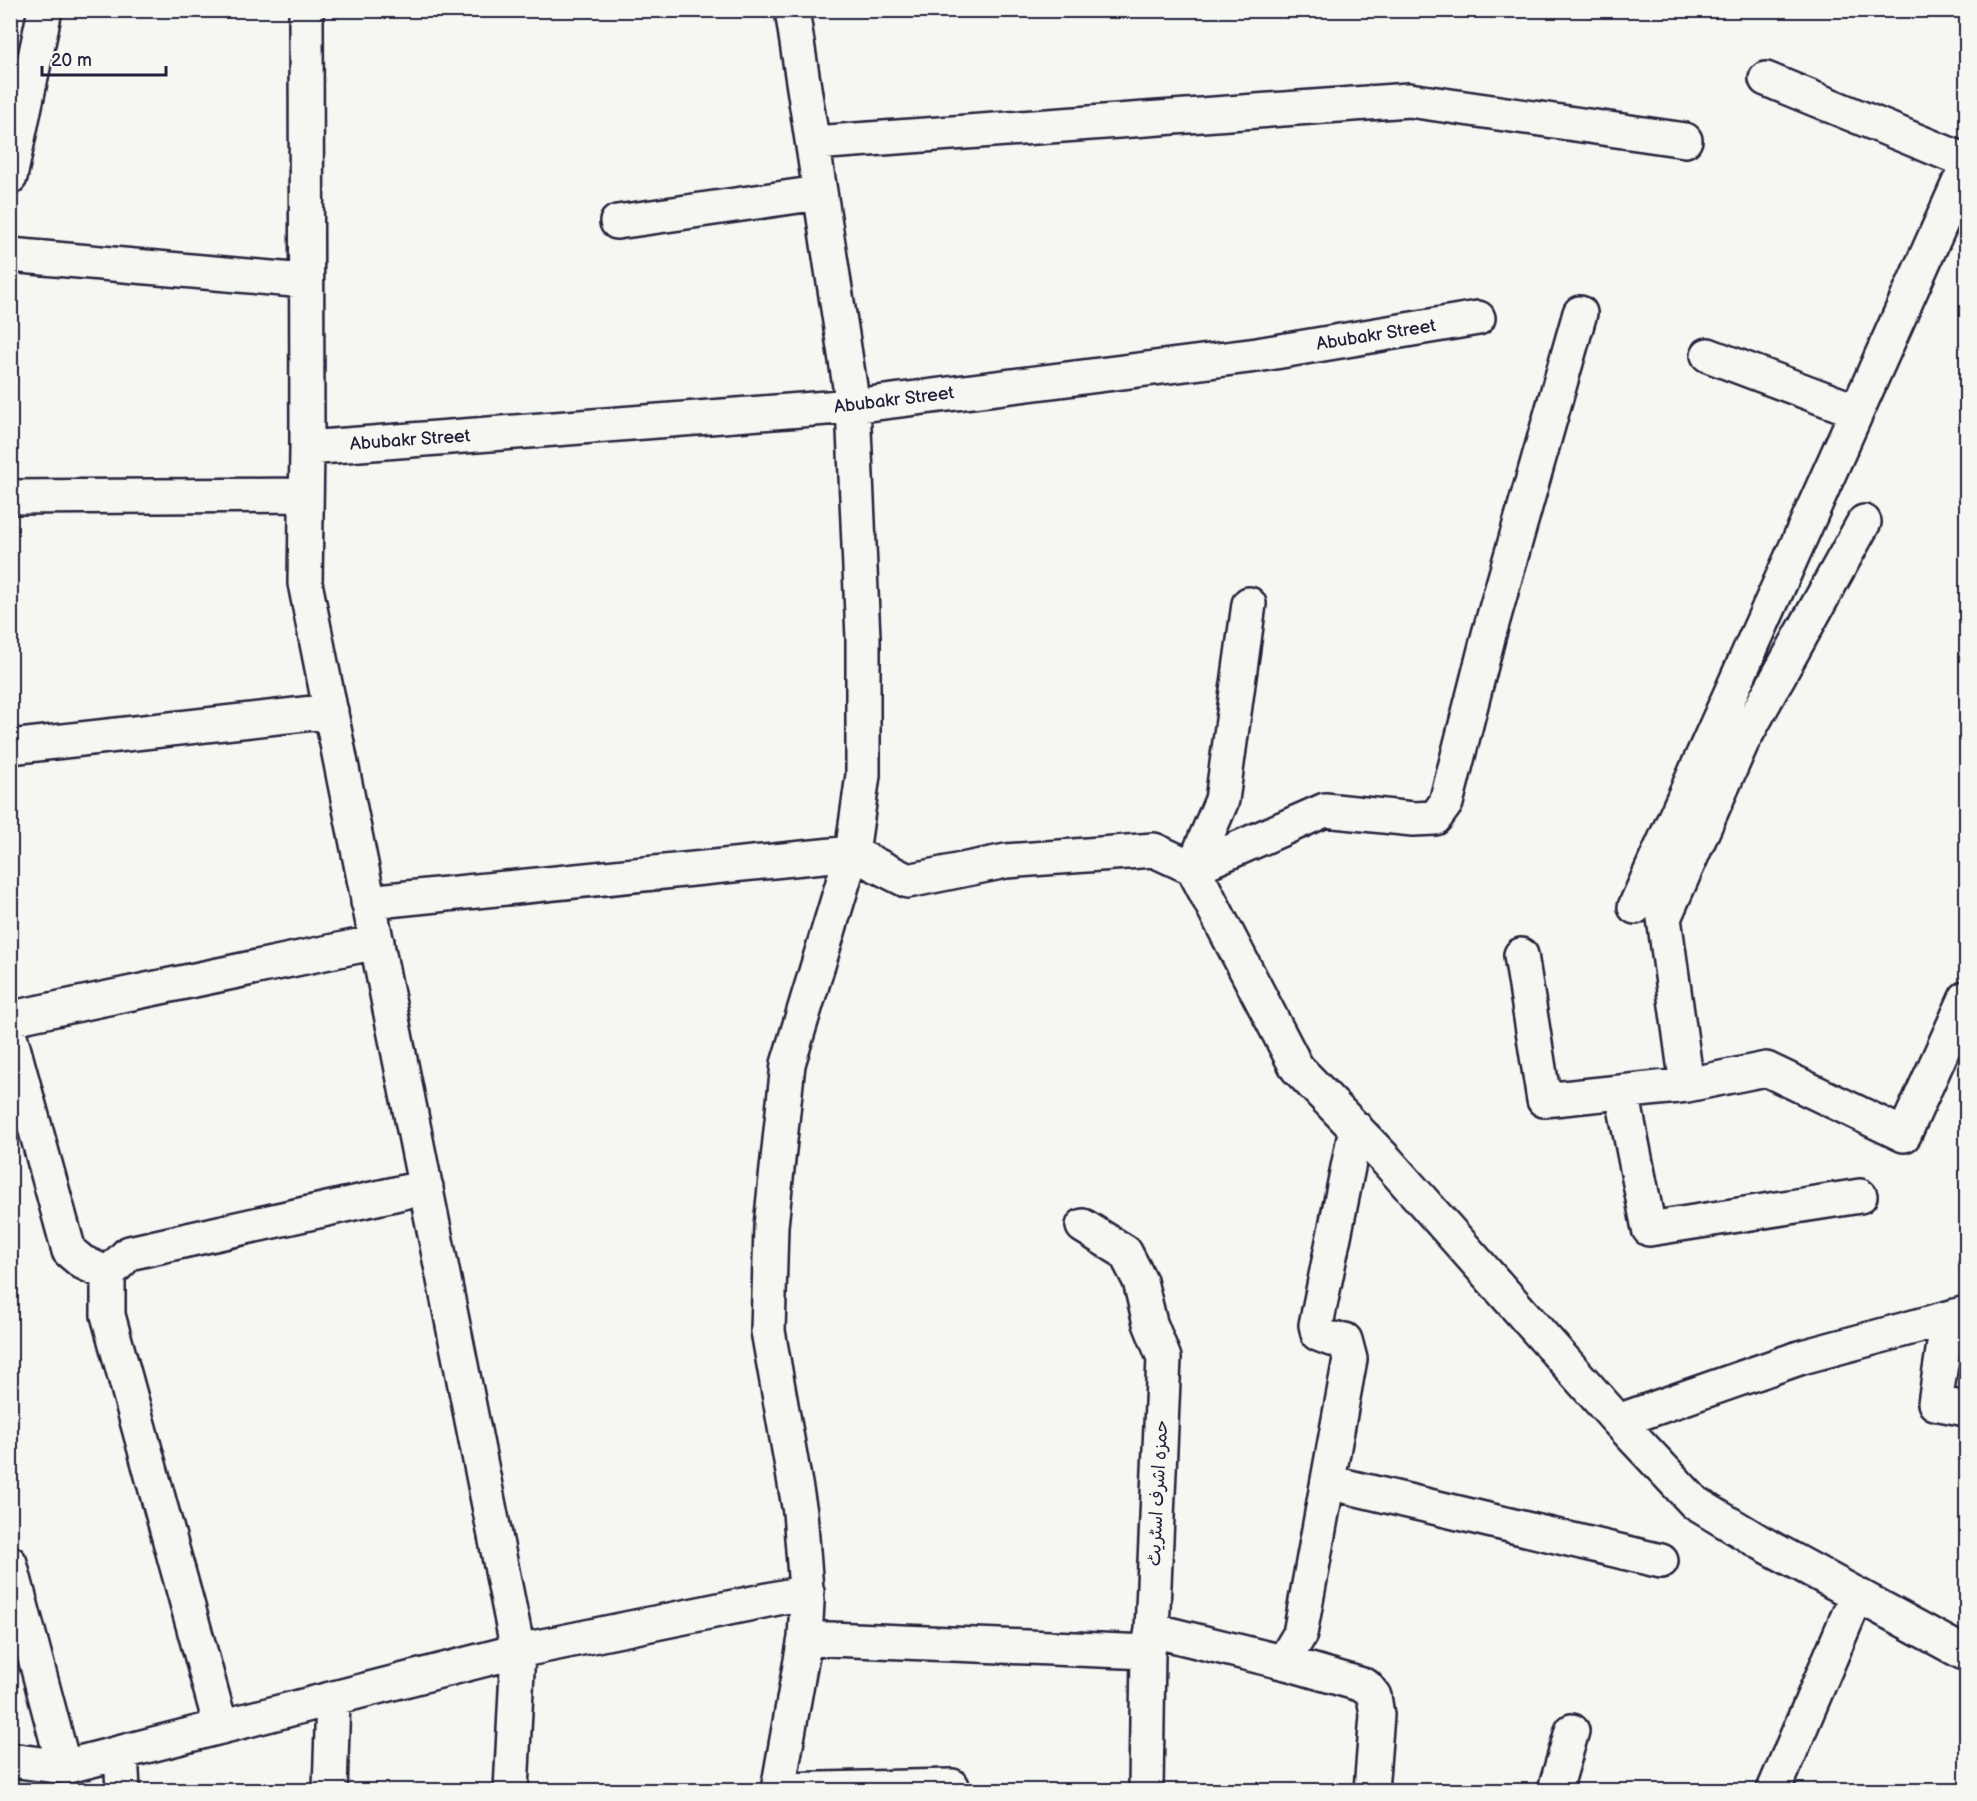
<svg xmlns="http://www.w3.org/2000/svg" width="1977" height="1801" viewBox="0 0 1977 1801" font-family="'Balsamiq Sans','Playpen Sans Arabic',sans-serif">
<rect width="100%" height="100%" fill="#f6f6f2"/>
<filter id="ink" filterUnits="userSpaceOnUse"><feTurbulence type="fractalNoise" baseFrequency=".0167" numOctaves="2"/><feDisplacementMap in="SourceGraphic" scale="12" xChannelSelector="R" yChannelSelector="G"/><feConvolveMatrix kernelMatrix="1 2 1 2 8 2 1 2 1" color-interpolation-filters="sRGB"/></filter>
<g filter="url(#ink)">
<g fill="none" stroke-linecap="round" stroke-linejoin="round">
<defs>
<path id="minor" d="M306,10L307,448L305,583L518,1651L511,1790
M1766,79L1966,161
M814,143L1409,100L1685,140
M10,177L45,10
M617,222L819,193
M10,255L305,281
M1708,355L1857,411L1966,167
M307,448L853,406L1257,355L1478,318
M10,497L305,495
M10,747L331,711
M1193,868L1325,810L1413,819L1435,818L1446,803L1489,634L1580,313
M1193,868L1222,800L1249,604
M368,902L852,853L908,881L1006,861L1154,850L1193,868L1297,1068L1387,1161L1618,1421L1695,1503L1758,1541L1966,1654
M1635,907L1857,411
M1521,955L1544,1100L1687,1085L1766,1069L1904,1135L1966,998
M10,1022L17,1017L377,942
M10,1036L69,1251L82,1262L108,1274
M1687,1085L1664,918L1742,742L1864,522
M1622,1092L1649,1229L1860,1196
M1083,1226L1125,1252L1140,1281L1150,1323L1164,1358L1152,1630L1148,1652L1146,1790
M1948,1318L1935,1403L1966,1409
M1618,1421L1802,1357L1966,1313
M1328,1482L1661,1561
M10,1563L64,1767
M1152,1630L1290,1664L1291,1649L1300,1634L1350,1359L1345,1340L1331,1339L1318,1334L1316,1325L1356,1128
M805,1638L1148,1652
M1290,1664L1366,1686L1374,1696L1377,1715L1371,1790
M221,1727L108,1315V1274L129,1253L426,1187
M121,1753L123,1790
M10,1760L64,1767L518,1651L807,1592
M330,1790L333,1699
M778,1790L805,1638L807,1602L800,1512L768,1331L771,1226L788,1064L852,853L863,775V638L853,406L792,10
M778,1790L952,1786
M1555,1790L1572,1731
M1774,1790L1857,1595"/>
</defs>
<use href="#minor" stroke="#22223b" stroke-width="38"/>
<use href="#minor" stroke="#f6f6f2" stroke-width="33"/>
</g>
</g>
<g text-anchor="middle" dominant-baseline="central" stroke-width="5" stroke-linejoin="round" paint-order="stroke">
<g font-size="18" fill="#22223b" stroke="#f6f6f2">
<text transform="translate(1376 335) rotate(-9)">Abubakr Street</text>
<text transform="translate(894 400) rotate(-7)">Abubakr Street</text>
<text transform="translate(410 440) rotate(-4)">Abubakr Street</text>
<text transform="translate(1158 1493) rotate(-87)">حمزہ اشرف اسٹریٹ</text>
</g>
</g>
<rect width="1977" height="1801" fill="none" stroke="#f6f6f2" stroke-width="36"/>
<rect x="18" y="18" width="1941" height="1765" fill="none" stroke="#22223b" stroke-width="2" filter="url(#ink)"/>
<path d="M42 66v9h124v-9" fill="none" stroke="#22223b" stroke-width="3"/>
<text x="51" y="66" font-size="18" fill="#22223b" stroke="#f6f6f2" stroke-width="4.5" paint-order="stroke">20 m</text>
</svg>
